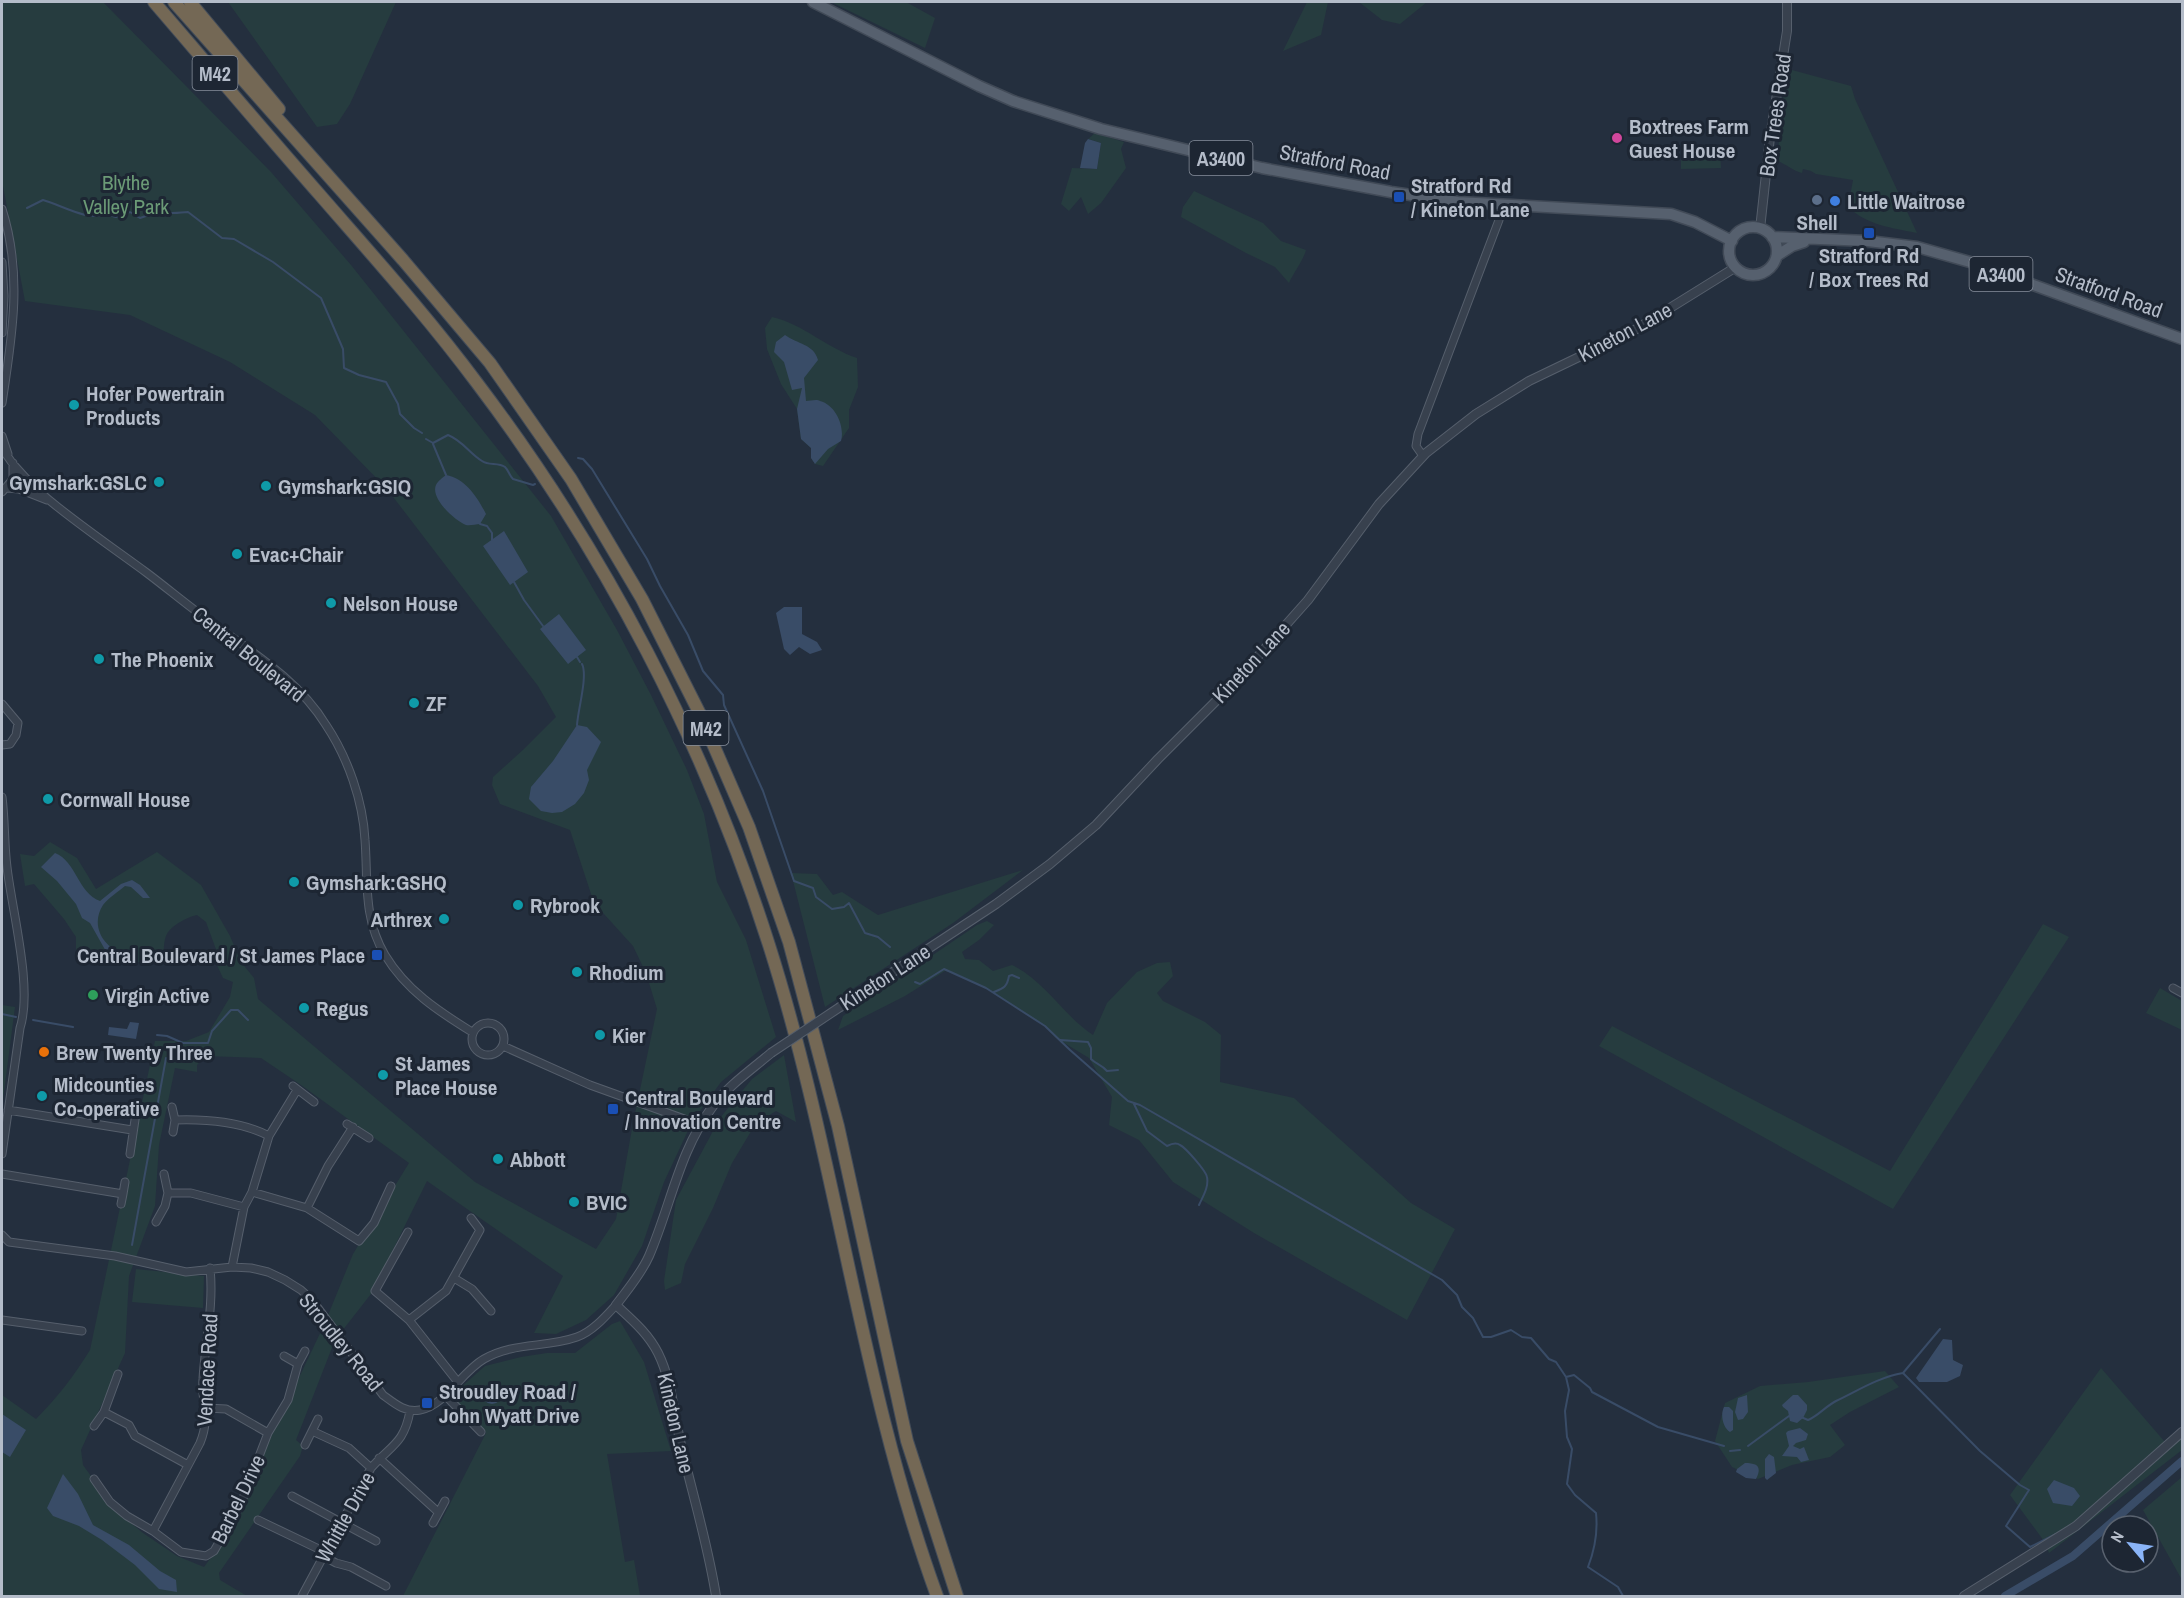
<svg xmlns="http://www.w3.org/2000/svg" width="2184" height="1598" viewBox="0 0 2184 1598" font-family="'Archivo Narrow',sans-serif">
<rect width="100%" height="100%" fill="#242f3e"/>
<path fill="#263c3f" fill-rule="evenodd" d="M2,2H103L271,172L351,265L551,516L617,630L651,695L687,770L704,814L717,882L746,940L776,1037L721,1082L692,1122L664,1182L642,1246L614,1295L586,1320L556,1334L534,1333L563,1276L427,1181L371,1294L335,1340L296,1440L303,1446L300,1456L219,1573L220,1580L247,1596H2V1395L36,1419C57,1398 74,1376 90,1350L155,1041H186L209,1032L230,997L233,982L223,978L216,963L217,952L206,922L197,915C187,917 170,926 166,936C163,943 164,957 163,965L76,955V937L64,919L34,884L25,886L20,854L34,856L50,842L77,858L96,889L157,852L201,885L230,936L241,962L254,978L258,999L475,1182L596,1249L616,1219L633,1123L657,1009L646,973L633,946L594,903L570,830L500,804L492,785L493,777L524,749L556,717L538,686L387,489L315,415L230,362L130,315L25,301L2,181ZM205,1056L261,1058L301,1085L409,1163L353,1254L324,1325L218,1548L204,1567L177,1556L143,1533L125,1518L101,1490L83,1465L81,1450L125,1353L129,1276L155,1206L159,1145L175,1068L197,1072V1065Z
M228,2H396L350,104L337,124L317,127Z
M831,2H906L935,18L925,48Z
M1307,2H1328L1321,35L1283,51Z
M1359,2H1427L1400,24L1382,20Z
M1792,70L1851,86L1855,99L1917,233C1892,228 1867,225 1848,207L1853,180L1816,174L1811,171L1803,169L1802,173C1793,171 1786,164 1777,161L1784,91Z
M1095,133L1124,142L1121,149L1126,168L1101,203L1088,214L1081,197L1069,211L1061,204L1072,168L1097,169L1101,143L1088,139Z
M1720,149L1721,168L1681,169V150Z
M1194,191L1263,223L1281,241L1306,250C1303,261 1294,272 1289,283L1275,267L1246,253L1181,217L1183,207Z
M772,317C803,324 827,348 857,358L858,387L849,410V428L823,466L815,464L811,458V448L801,439L797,409L781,384L767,349L765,328Z
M1023,870L953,923L825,1007L791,873L817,874L833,895L842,892L878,915Z
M987,921L994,925L979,940L962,952L965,959L979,960L993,971L1012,965C1045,981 1063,1015 1093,1035L1107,1003L1137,972L1157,963L1170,962L1173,976L1157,993L1163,1001L1205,1022L1221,1035L1220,1082L1294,1098L1411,1203L1455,1229L1407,1320L1254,1233L1173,1182L1139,1140L1109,1125L1112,1097L1089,1058L1056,1038L1045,1026L986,988L959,975L945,971L905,996L838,1030L843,1016L977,925Z
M2043,924L2069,937L1893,1209L1599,1046L1612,1026L1890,1171Z
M2160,988L2182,1001V1030L2146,1013Z
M2,1005L15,1007L2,1107Z
M784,1055L796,1122L776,1111L756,1123L732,1163L713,1208L685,1264L681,1283L665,1290L664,1281L676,1200L720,1118L752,1079Z
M136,1269L204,1276L203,1308L132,1302Z
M620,1321L644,1362L671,1451L607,1454L625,1562L634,1560L640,1596H403L486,1433L451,1396L485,1366L521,1357L547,1353H575L612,1324Z
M2101,1368L2165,1442L2182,1429V1450L2049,1553L2044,1541L2010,1495Z
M1885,1371L1899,1387L1850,1412L1830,1425L1845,1445L1830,1457L1792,1465L1758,1479L1732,1467L1715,1441L1725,1403L1760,1386L1808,1382Z
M2182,1477V1580L2143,1510Z"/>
<path fill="#394c67" d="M1088,139L1101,143L1097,169L1080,168L1085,143Z
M785,335C797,344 814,344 818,360L804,378L806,401C810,401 817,399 820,401C836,405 845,427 841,441L828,449L815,464L811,458V448L801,439L797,409L802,388L792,390L784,362L774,352L776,342Z
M446,475C465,478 478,498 486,514L480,524C476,524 470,526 466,525C455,521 430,498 436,485C437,482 443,477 446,475Z
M504,531L528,572L510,585L483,546Z
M784,607H802V634L817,642L822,650L810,654L799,647L790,655L784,649L776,613Z
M559,614L586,650L568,664L540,629Z
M577,725L587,727L601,742L587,770L589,780L584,793L575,804L562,812L552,813L541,811L529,799L531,787L553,761Z
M55,853C76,861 78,893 100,901L121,884L132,880L140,885L150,898H143L131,887L125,886C118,892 108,898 103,905C89,927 105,950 128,955L129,958L108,955L90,923L82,918L76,904L57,881L41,867Z
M130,1022L139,1023L136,1039L108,1035L109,1027L127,1029Z
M1943,1339L1952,1340L1953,1360L1963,1365L1960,1376L1947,1382H1919L1916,1378Z
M482 1394a10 10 0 1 1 20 0a10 10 0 1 1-20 0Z
M1747,1395L1748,1412L1743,1419L1738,1420L1735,1412L1738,1398Z
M1793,1395H1798L1807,1405V1410L1803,1418L1797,1423L1790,1421L1788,1411L1783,1407L1782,1405Z
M1724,1407H1729L1733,1411V1430L1730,1432C1723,1428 1720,1415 1724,1407Z
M2,1414L26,1430L10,1457L2,1452Z
M1800,1428L1808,1434L1806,1440L1796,1443L1793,1446L1800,1449L1804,1447L1809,1460L1801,1462L1797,1457L1782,1456L1789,1446L1786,1433L1788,1431Z
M1769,1454L1774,1457L1776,1473L1767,1480L1765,1478V1459Z
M1745,1463C1758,1463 1762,1467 1756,1479L1746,1478L1736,1472L1737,1469Z
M63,1474L78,1494L93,1525L129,1545L160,1571L176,1580L177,1592L159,1589L135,1565L102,1540L79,1526L53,1516L47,1508Z
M2054,1480L2074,1488L2080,1496L2072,1506L2053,1503L2047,1489Z"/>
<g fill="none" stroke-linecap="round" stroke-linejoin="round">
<path stroke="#394c67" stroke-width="2" d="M27,208L43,200C61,205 89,222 105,214L116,217L130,212L140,218C156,212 172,214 188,212L222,238L234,239L273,262L321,298L343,349L344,368L359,375L386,382L398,404L400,414L414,428L422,433
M426,439L433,443L448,435C463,441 469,453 482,461C489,466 498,462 505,467C509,471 509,475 513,479L533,485L535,484
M433,444L446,475
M578,458L583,459L592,469L647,559L660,586L688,635L703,671L723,695L724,705L763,791L794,881L813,888L816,897L832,909L844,907L849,903L865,933L878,937L890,947
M480,524L487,526L492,533V540
M514,582L524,600L543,626
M577,657L580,662
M577,725C578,709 588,676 582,664
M915,982L920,984L944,969L986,988L1045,1026L1070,1050L1128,1101L1140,1105L1442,1280L1457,1295L1462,1307L1473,1318L1483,1337H1491L1511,1330L1522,1337L1531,1338L1549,1359L1556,1362L1566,1377L1569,1390L1565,1411L1567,1437L1572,1449L1567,1484L1575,1495L1596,1513C1598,1532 1595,1549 1588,1567L1618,1587L1623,1596
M994,992C1004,988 1007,987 1009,976L1012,975L1019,978
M2,1014L16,1017
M33,1020L73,1027
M157,1035L167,1036L183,1043H208L212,1031L231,1010H238L248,1020
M1060,1040L1088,1042L1091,1048V1059C1096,1064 1102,1065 1107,1071L1118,1070
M1134,1104L1147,1131L1167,1146C1171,1144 1176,1142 1180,1145C1186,1148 1206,1171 1207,1177C1209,1187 1203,1196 1199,1205
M132,1245L166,1058
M1903,1373L1940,1329
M1566,1377L1574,1375L1590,1388L1592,1392L1658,1427L1724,1446
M1801,1417L1808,1420C1818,1416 1826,1406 1836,1401C1857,1391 1879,1377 1903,1373L1980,1451L2020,1485L2029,1490L2006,1526L2030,1547L2056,1534
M1748,1446L1789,1416
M1730,1451L1740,1450"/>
<path stroke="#394c67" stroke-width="8" d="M2005,1596L2073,1556L2182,1461"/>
<defs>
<path id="minor" d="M2,209C23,274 12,338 2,403
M2,262L4,296L2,333
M2,436L8,454
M2,450C7,454 9,459 13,464C26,479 43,496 59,508C88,531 117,551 147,573C167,588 187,605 208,620C250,651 298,679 326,725C348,758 363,801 365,840C368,879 363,919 385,955C406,990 438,1011 472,1032
M1423,456L1416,446L1418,434L1499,220
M7,488L19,489L47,500
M2,492L13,479V463
M2,704L18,723L16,735L10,744L2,745
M2,797C5,820 4,844 7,867C12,911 33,988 20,1028L2,1154
M2173,988L2182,993
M472 1039a16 16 0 1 1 32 0a16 16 0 1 1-32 0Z
M503,1046L590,1085L701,1125
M293,1086L314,1102
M172,1107L175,1120L173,1132
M8,1110L132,1130
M175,1120C205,1119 242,1122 269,1136
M347,1124L369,1138
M130,1154L137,1106
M2,1174L123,1194L125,1182
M252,1192L307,1208L359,1241L374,1223L391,1186
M168,1193H191L244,1207
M121,1204L123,1194
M307,1208L328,1166L353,1127
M156,1222L165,1206L168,1193L164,1174
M408,1232L375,1291L409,1320L457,1381
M2,1235L9,1242L115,1256L186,1272L232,1267L251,1268L268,1272L285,1280L301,1290L312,1300L383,1395C394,1403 405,1413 420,1410C446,1405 461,1372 484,1359C513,1342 546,1348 577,1337C592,1332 605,1317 616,1305
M232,1267L244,1207L252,1192L269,1136L297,1090
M454,1278L472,1289L491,1311
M2,1320L82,1331
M409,1320L446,1291L480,1230L471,1218
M284,1356L298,1364
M445,1395L481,1432
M206,1408L226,1409L268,1433
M104,1412L129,1425L135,1436L188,1465
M94,1426L104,1412L118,1374
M312,1431L349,1448L371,1468
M305,1445L318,1419
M379,1458L438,1512
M94,1479L110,1502L127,1516L153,1531L181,1552L206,1556L214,1551L240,1506L268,1433L288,1400L298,1364L305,1351
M292,1496L376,1541
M258,1520L325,1552
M433,1523L445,1501
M153,1531L200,1443C211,1416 201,1405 203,1379C205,1342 214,1306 210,1268
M323,1556L336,1563L351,1567L386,1586
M302,1596L371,1468C391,1445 404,1444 410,1411"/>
<path id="tertiary" d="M1760,229L1770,137L1787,31V2
M840,1007L996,904L1050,864L1096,825L1158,759L1236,681L1308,600L1379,504L1426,453L1476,414L1529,381L1633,331L1736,267
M716,1596C708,1545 693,1496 681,1445C674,1415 672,1381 658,1353C648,1333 632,1320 616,1305C628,1289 641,1274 649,1256C671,1205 679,1151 713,1106C729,1085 751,1070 771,1053
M1964,1596L2076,1526L2182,1432"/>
<path id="primary" d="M813,2L979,86L1013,101L1101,129L1262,168L1391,192L1458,202L1671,214L1695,222L1732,241
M1729 251a24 24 0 1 1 48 0a24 24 0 1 1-48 0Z
M1772,237L1868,241L1917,247L1970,262L2182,339
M1778,255L1792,246L1804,242"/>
<path id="motorway" d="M154,2C209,66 264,131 320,195C373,256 428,317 477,383C605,552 705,743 769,945C837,1159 860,1385 937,1596
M174,2L403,260L490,363L571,479L642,599L700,714L749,827L789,942L838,1126L907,1441L957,1596
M190,2L279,109"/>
</defs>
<use href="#minor" stroke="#565f6c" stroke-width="9"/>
<use href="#tertiary" stroke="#565f6c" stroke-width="10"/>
<use href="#primary" stroke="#414a57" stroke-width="13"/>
<use href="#motorway" stroke="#434c59" stroke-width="14"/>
<use href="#minor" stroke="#38414e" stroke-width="7"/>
<use href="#tertiary" stroke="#38414e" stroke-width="8"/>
<use href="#primary" stroke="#56606e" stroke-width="10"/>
<use href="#motorway" stroke="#746855" stroke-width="12"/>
<defs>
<path id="tertiary-bridge" d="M771,1053L840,1007"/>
</defs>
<use href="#tertiary-bridge" stroke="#565f6c" stroke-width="10" stroke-linecap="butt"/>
<use href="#tertiary-bridge" stroke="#38414e" stroke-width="8"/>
</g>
<circle fill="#d1479c" stroke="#1d2633" stroke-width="2" cx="1617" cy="138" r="6"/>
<g fill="#1a4fb4" stroke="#1d2633" stroke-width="2">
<rect x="1393" y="191" width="12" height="12" rx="3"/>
<rect x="1863" y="227" width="12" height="12" rx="3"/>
<rect x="371" y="949" width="12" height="12" rx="3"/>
<rect x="607" y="1103" width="12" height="12" rx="3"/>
<rect x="421" y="1397" width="12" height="12" rx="3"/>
</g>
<circle fill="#5c6f8a" stroke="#1d2633" stroke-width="2" cx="1817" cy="200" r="6"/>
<circle fill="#3f7fe0" stroke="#1d2633" stroke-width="2" cx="1835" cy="201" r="6"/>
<g fill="#0f9aa8" stroke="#1d2633" stroke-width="2">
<circle cx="74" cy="405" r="6"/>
<circle cx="159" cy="482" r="6"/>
<circle cx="266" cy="486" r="6"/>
<circle cx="237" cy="554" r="6"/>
<circle cx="331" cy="603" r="6"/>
<circle cx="99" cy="659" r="6"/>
<circle cx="414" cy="703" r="6"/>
<circle cx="48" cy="799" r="6"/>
<circle cx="294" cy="882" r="6"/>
<circle cx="518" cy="905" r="6"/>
<circle cx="444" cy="919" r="6"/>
<circle cx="577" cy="972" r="6"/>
<circle cx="304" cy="1008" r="6"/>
<circle cx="600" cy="1035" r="6"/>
<circle cx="383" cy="1075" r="6"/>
<circle cx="42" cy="1096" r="6"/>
<circle cx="498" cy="1159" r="6"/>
<circle cx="574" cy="1202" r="6"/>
</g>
<circle fill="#2e9e5b" stroke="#1d2633" stroke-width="2" cx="93" cy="995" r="6"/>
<circle fill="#e8710a" stroke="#1d2633" stroke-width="2" cx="44" cy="1052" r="6"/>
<g text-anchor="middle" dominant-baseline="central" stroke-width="6" stroke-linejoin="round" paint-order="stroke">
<g fill="#1d2633" stroke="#878f9c" stroke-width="1.5">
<rect x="192.5" y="56" width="45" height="34" rx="4.5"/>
<rect x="1189.5" y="141" width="63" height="34" rx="4.5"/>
<rect x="1969.5" y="257" width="63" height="34" rx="4.5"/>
<rect x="683.5" y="711" width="45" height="34" rx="4.5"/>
</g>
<g font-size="20" font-weight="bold" fill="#b4bcc9">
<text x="215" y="73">M42</text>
<text x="1221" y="158">A3400</text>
<text x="2001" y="274">A3400</text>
<text x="706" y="728">M42</text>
</g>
<g font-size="21" fill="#b4bcc9" stroke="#1d2633">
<text transform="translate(1775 115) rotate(-82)">Box Trees Road</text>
<text transform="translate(1335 162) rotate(11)">Stratford Road</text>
<text transform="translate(2109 292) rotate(20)">Stratford Road</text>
<text transform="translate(1625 332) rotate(-28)">Kineton Lane</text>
<text transform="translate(249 654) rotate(39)">Central Boulevard</text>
<text transform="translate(1251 662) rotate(-47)">Kineton Lane</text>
<text transform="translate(885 977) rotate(-33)">Kineton Lane</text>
<text transform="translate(341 1342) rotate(51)">Stroudley Road</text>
<text transform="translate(207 1370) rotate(-87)">Vendace Road</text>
<text transform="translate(676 1423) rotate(77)">Kineton Lane</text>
<text transform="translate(238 1499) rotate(-64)">Barbel Drive</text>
<text transform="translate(345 1517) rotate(-61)">Whittle Drive</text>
</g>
<g font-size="21" font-weight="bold" fill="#b4bcc9" stroke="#1d2633" text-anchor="start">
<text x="1629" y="126">Boxtrees Farm<tspan x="1629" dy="24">Guest House</tspan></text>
<text x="1411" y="185">Stratford Rd<tspan x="1411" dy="24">/ Kineton Lane</tspan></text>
<text x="1847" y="201">Little Waitrose</text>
<text x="1817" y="222" text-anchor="middle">Shell</text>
<text x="1869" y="255" text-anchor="middle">Stratford Rd<tspan x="1869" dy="24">/ Box Trees Rd</tspan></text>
<text x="86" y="393">Hofer Powertrain<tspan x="86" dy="24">Products</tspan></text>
<text x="147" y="482" text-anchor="end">Gymshark:GSLC</text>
<text x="278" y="486">Gymshark:GSIQ</text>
<text x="249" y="554">Evac+Chair</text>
<text x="343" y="603">Nelson House</text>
<text x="111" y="659">The Phoenix</text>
<text x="426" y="703">ZF</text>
<text x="60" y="799">Cornwall House</text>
<text x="306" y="882">Gymshark:GSHQ</text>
<text x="530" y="905">Rybrook</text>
<text x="432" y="919" text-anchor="end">Arthrex</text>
<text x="365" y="955" text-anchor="end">Central Boulevard / St James Place</text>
<text x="589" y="972">Rhodium</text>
<text x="105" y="995">Virgin Active</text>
<text x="316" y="1008">Regus</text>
<text x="612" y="1035">Kier</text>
<text x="56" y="1052">Brew Twenty Three</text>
<text x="395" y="1063">St James<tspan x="395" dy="24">Place House</tspan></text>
<text x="54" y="1084">Midcounties<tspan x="54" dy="24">Co-operative</tspan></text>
<text x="625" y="1097">Central Boulevard<tspan x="625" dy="24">/ Innovation Centre</tspan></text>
<text x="510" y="1159">Abbott</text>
<text x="586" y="1202">BVIC</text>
<text x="439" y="1391">Stroudley Road /<tspan x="439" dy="24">John Wyatt Drive</tspan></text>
</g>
<g font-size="21" fill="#6b9a76" stroke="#1d2633">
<text x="126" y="182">Blythe<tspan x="126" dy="24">Valley Park</tspan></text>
</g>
</g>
<rect width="2184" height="1598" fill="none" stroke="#b4bcc9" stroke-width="6"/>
<g transform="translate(2130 1544) rotate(299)"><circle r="28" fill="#1d2633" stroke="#59626f" stroke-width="1.5"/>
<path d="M0-4.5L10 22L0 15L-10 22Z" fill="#8ab4f8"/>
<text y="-9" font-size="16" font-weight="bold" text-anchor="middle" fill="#b4bcc9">N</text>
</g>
</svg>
